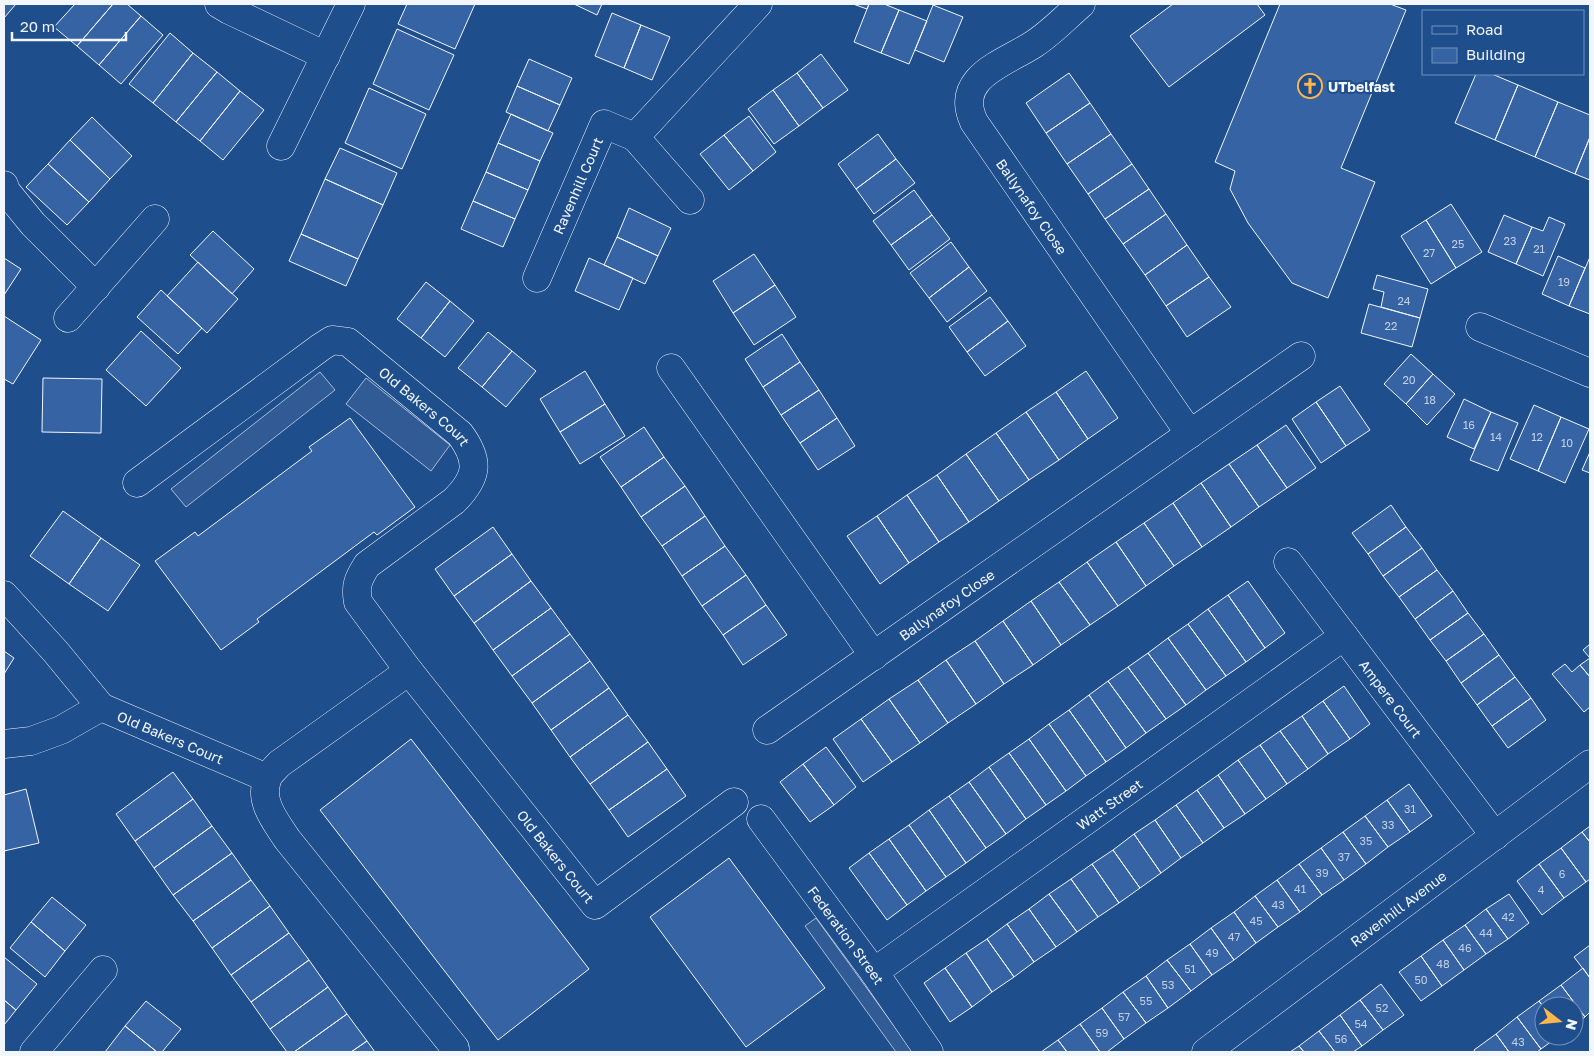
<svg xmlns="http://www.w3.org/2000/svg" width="1594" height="1056" viewBox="0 0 1594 1056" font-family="'Golos Text',sans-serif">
<rect width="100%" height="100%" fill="#1f4e8c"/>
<path fill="#305b95" stroke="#a8bbd7" d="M320,372L335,390L186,507L171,489Z
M366,378L450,445L431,471L346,404Z
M816,918L913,1052H896L805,926Z"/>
<path fill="#3563a3" stroke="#f2f6ff" d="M4,4H16L4,18Z
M75,4H113L77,46L54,27Z
M113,4H127L141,16L99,65L77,46Z
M407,4H475L455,49L398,24Z
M574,4H602L597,15Z
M853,4H869L867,9Z
M869,4H884L899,10L881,53L854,42Z
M1173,4H1257L1265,15L1169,87L1130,36Z
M1280,4H1390L1406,10L1341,168L1375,182L1328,298L1292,283L1248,223L1230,189L1235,171L1215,162Z
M933,5L963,17L944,62L915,50Z
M899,10L927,21L909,64L881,53Z
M612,13L641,25L624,68L595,56Z
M141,16L163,35L121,84L99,65Z
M641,25L670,37L652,80L624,68Z
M397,29L454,55L429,110L373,84Z
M170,33L193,53L153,103L129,84Z
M193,53L217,72L176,122L153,103Z
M821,54L848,90L823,108L797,73Z
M529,59L572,78L560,105L517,86Z
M217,72L240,91L200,141L176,122Z
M797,73L823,108L799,126L773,90Z
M1069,73L1090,103L1046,133L1026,103Z
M1476,74H1492L1518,85L1495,140L1455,123Z
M1518,85L1558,102L1535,157L1495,140Z
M517,86L560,105L548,131L506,112Z
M369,88L426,114L402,169L345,143Z
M773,90L799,126L774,144L748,109Z
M240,91L264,110L223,160L200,141Z
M1558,102L1590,115V137L1575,174L1535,157Z
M1090,103L1111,134L1067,164L1046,133Z
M511,114L553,133L540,161L498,143Z
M749,116L776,152L753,171L724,135Z
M92,117L132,156L110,179L70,140Z
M878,134L896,159L856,189L838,164Z
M1111,134L1132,164L1088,194L1067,164Z
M724,135L753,171L729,190L700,154Z
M1590,137V180L1575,174Z
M70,140L110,179L89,202L48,164Z
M498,143L540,161L528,190L486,172Z
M340,148L397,173L383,205L325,179Z
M896,159L915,183L874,214L856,189Z
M48,164L89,202L67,225L26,187Z
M1132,164L1149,189L1105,219L1088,194Z
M486,172L528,190L515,219L473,201Z
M325,179L383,205L358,259L301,234Z
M1149,189L1166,214L1123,244L1105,219Z
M914,190L932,215L891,245L873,221Z
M473,201L515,219L503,247L461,229Z
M1451,204L1482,252L1456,268L1426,220Z
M629,208L671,228L658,256L617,237Z
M1166,214L1187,245L1145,275L1123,244Z
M932,215L950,239L909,270L891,245Z
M1504,215L1532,227L1516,264L1488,252Z
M1549,217L1565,224L1543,276L1516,264L1532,227L1543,231Z
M1426,220L1456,268L1431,284L1401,236Z
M213,231L254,269L232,294L190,255Z
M301,234L358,259L346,286L289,261Z
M617,237L658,256L645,284L604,265Z
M951,242L969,267L929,298L910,273Z
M1187,245L1209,277L1166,306L1145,275Z
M754,254L775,285L733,313L713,281Z
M1558,256L1585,268L1569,306L1542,294Z
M1590,257V314L1569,306Z
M4,258L21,269L4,295Z
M589,258L633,278L619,310L575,291Z
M198,262L238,299L207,333L167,296Z
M969,267L987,291L947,322L929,298Z
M1377,275L1428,289L1420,318L1381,307L1384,292L1373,289Z
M1209,277L1231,307L1187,337L1166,306Z
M426,282L450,301L421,338L397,319Z
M775,285L796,317L754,345L733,313Z
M161,290L202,328L178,354L137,317Z
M990,297L1008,321L967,352L949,327Z
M450,301L474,321L445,357L421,338Z
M1369,304L1420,318L1412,347L1361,333Z
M4,316L41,340L13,384L4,379Z
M1008,321L1026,346L985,376L967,352Z
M141,331L181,368L146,406L106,370Z
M488,332L512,351L482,387L458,368Z
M782,334L800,362L763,387L745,359Z
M512,351L536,371L506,407L482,387Z
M1411,354L1433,374L1406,404L1384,384Z
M800,362L819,390L781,415L763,387Z
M585,371L605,404L560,432L540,399Z
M1086,371L1118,418L1088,439L1056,392Z
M1433,374L1455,394L1427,425L1406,404Z
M43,378L102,379L101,433L42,432Z
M1340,386L1370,430L1346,446L1316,402Z
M819,390L837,418L800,443L781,415Z
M1056,392L1088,439L1059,460L1026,412Z
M1464,399L1491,412L1474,449L1447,437Z
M1316,402L1346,446L1321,463L1292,419Z
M605,404L625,436L580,464L560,432Z
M1534,405L1561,417L1538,471L1510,459Z
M1026,412L1059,460L1029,480L996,433Z
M1491,412L1518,423L1498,471L1470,460Z
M1561,417L1589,429L1565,483L1538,471Z
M350,418L415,507L377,535L374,532L257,619L259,622L221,650L155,561L195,532L198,536L312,451L309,447Z
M837,418L855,446L818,470L800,443Z
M1286,425L1316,468L1287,488L1257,445Z
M644,427L664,457L621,487L600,457Z
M996,433L1029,480L999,501L966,454Z
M1257,445L1287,488L1259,507L1229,464Z
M1590,452V473L1582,470Z
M966,454L999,501L969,522L937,475Z
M664,457L685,486L641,517L621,487Z
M1229,464L1259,507L1231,527L1201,483Z
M937,475L969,522L939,542L907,495Z
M1201,483L1231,527L1202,547L1173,503Z
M685,486L705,516L662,546L641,517Z
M907,495L939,542L909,563L877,516Z
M1173,503L1202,547L1174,566L1144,523Z
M1391,505L1406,527L1368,554L1352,533Z
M63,511L101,538L69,584L30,556Z
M705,516L725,546L682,576L662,546Z
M877,516L909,563L880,584L847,536Z
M1144,523L1174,566L1146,586L1116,542Z
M493,527L512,554L454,596L435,569Z
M1406,527L1422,548L1383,576L1368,554Z
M101,538L140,565L108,611L69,584Z
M1116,542L1146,586L1118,606L1087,562Z
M725,546L746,575L702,606L682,576Z
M1422,548L1437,570L1399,597L1383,576Z
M512,554L531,581L474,623L454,596Z
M1087,562L1118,606L1090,625L1059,582Z
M1437,570L1453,591L1415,619L1399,597Z
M746,575L766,605L723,635L702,606Z
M531,581L551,608L493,650L474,623Z
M1248,581L1285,633L1265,648L1228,595Z
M1059,582L1090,625L1061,645L1031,601Z
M1453,591L1468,613L1430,640L1415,619Z
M1228,595L1265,648L1246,662L1208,609Z
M1031,601L1061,645L1033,665L1003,621Z
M766,605L787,635L743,665L723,635Z
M551,608L570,634L512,676L493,650Z
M1208,609L1246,662L1226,676L1188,624Z
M1468,613L1484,634L1446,661L1430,640Z
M1003,621L1033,665L1004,684L975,641Z
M1188,624L1226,676L1206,690L1168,638Z
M570,634L590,661L532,703L512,676Z
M1484,634L1499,655L1461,683L1446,661Z
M1168,638L1206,690L1186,705L1148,653Z
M975,641L1004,684L976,704L946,660Z
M1590,644V677L1580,665L1590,658L1583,650Z
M4,651L14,658L4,674Z
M1148,653L1186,705L1166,719L1128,667Z
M1499,655L1515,677L1477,705L1461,683Z
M946,660L976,704L948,723L918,680Z
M590,661L609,688L551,730L532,703Z
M1565,664L1572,672L1580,665L1590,677V707L1584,712L1552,674Z
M1128,667L1166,719L1146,733L1108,681Z
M1515,677L1531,698L1492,726L1477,705Z
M918,680L948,723L920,743L889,699Z
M1108,681L1146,733L1126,748L1089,695Z
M1344,686L1370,724L1350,739L1323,701Z
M609,688L628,715L570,757L551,730Z
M1089,695L1126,748L1106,762L1069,710Z
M1531,698L1546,720L1508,748L1492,726Z
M889,699L920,743L892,762L861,719Z
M1323,701L1350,739L1328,754L1302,716Z
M1069,710L1106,762L1086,776L1049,724Z
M628,715L648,742L590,784L570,757Z
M1302,716L1328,754L1308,769L1280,731Z
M861,719L892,762L863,782L833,739Z
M1049,724L1086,776L1066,791L1029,739Z
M1280,731L1308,769L1287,784L1260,745Z
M411,739L589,969L498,1040L320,810Z
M1029,739L1066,791L1046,805L1009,753Z
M648,742L667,769L609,810L590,784Z
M1260,745L1287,784L1266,799L1238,760Z
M826,747L856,787L834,805L803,764Z
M1009,753L1046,805L1026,819L989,767Z
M1238,760L1266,799L1245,814L1218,775Z
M803,764L834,805L810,822L780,782Z
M989,767L1026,819L1006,834L969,782Z
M667,769L686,796L628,837L609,810Z
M173,772L193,799L135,841L116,814Z
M1218,775L1245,814L1224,828L1197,790Z
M969,782L1006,834L986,848L949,796Z
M1409,784L1432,816L1410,832L1387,800Z
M26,789L39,843L4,851V795Z
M1197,790L1224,828L1203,843L1176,805Z
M949,796L986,848L966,863L929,810Z
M193,799L212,826L154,868L135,841Z
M1387,800L1410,832L1388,847L1365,816Z
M1176,805L1203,843L1181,858L1155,820Z
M929,810L966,863L946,877L909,825Z
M1365,816L1388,847L1366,864L1343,832Z
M1155,820L1181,858L1161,873L1134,834Z
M909,825L946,877L926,891L889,839Z
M212,826L232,853L173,895L154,868Z
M1590,826V842L1582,832Z
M1343,832L1366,864L1344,880L1321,848Z
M1582,832L1590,842V879L1586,882L1561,848Z
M1134,834L1161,873L1140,888L1113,850Z
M889,839L926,891L907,905L869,853Z
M1321,848L1344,880L1322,895L1299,864Z
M1561,848L1586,882L1564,898L1539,864Z
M1113,850L1140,888L1119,903L1092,864Z
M232,853L251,880L193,921L173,895Z
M869,853L907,905L887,920L849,868Z
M729,858L825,988L746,1047L650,917Z
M1092,864L1119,903L1098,917L1071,879Z
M1299,864L1322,895L1300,912L1277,880Z
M1539,864L1564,898L1542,915L1517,881Z
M1071,879L1098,917L1077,932L1049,894Z
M251,880L270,906L212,948L193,921Z
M1277,880L1300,912L1278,927L1255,896Z
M1049,894L1077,932L1056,947L1029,909Z
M1509,894L1529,923L1508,939L1486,909Z
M1255,896L1278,927L1256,943L1234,912Z
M52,897L86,925L65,951L31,922Z
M270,906L289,933L231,975L212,948Z
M1029,909L1056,947L1034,962L1007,924Z
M1486,909L1508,939L1486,954L1465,925Z
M1234,912L1256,943L1234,960L1211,928Z
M31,922L65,951L45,977L10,948Z
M1007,924L1034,962L1014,977L987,939Z
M1465,925L1486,954L1464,970L1443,940Z
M1211,928L1234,960L1212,975L1190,944Z
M289,933L309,960L251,1002L231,975Z
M987,939L1014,977L992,992L966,953Z
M1443,940L1464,970L1442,986L1421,956Z
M1190,944L1212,975L1191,991L1167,960Z
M1590,945V978L1574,957Z
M966,953L992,992L972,1007L945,968Z
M1421,956L1442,986L1421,1001L1399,972Z
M4,957L37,984L16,1010L4,1000Z
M309,960L328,987L270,1029L251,1002Z
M1167,960L1191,991L1168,1008L1146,976Z
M945,968L972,1007L950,1022L924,983Z
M1583,968L1590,978V1012L1585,1017L1561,985Z
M1146,976L1168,1008L1146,1023L1123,992Z
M1381,984L1404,1015L1383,1030L1360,1000Z
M1561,985L1585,1017L1574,1025V1006H1544V1008L1539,1001Z
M328,987L347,1014L294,1052H287L270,1029Z
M1123,992L1146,1023L1124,1039L1102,1008Z
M4,1000L16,1010L4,1025Z
M1360,1000L1383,1030L1362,1046L1340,1015Z
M146,1001L181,1029L162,1052H157L125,1026Z
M1539,1001L1544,1008V1036H1559L1541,1049L1517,1017Z
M1102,1008L1124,1039L1107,1052H1100L1080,1024Z
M347,1014L367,1041L351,1052H294Z
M1340,1015L1362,1046L1353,1052H1335L1319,1031Z
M1517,1017L1541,1049L1537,1052H1509L1496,1034Z
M1080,1024L1100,1052H1067L1058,1040Z
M125,1026L157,1052H105Z
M1319,1031L1335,1052H1304L1299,1046Z
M1496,1034L1509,1052H1475L1474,1050Z
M1058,1040L1067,1052H1041Z
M367,1041L375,1052H351Z
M1299,1046L1304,1052H1290Z"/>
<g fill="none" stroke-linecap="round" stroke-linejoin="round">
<defs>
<g id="minor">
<path d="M219,4L229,10L326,56"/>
<path id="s1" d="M1081,4C1066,17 1051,33 1034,44C1005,63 953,77 974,122L1190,434"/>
<path d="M635,137L690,200"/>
<path d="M281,146L351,4"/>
<path d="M4,185L6,191L33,224L96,287"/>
<path id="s2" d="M537,278L604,124L635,137L758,4"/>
<path d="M68,318L155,219"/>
<path d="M1480,327L1590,373"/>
<path d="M671,368L874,656"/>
<path id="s3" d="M137,483L321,347L332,340L348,342L460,434C480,461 478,477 454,501L367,565C358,579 355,586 358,602L409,671L595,905L734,802"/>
<path id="s4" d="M1288,562L1495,836"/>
<path id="s5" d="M4,595L55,651L101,707L267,778"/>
<path d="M409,671L279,764C275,769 268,774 267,780C259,802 276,822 287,839L455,1048V1052"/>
<path id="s6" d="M767,730L1301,356"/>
<path d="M4,744L31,741L61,730L101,707"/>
<path id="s7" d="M761,819L874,972L929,1052"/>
<path id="s8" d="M874,972L1344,636"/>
<path d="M34,1052L103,970"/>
<path id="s9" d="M1206,1052L1590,764"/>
</g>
</defs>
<use href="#minor" stroke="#f2f6ff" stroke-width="29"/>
<use href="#minor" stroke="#1f4e8c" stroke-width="28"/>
</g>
<defs>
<symbol id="church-ring" viewBox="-11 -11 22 22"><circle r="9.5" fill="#1f4e8c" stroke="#ffb74d" stroke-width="1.5"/><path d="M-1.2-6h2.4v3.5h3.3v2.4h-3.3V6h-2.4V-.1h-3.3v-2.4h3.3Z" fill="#ffb74d"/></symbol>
</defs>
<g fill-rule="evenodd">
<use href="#church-ring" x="1296" y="72" width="28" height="28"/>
</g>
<g text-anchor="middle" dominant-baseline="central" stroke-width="4" stroke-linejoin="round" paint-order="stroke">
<g font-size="11" fill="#c3d1e8">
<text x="1510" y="240">23</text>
<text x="1458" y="243">25</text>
<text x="1539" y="248">21</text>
<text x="1429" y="252">27</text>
<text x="1564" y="281">19</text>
<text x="1404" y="300">24</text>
<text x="1391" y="325">22</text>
<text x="1409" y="379">20</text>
<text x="1430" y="399">18</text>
<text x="1469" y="424">16</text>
<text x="1496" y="436">14</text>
<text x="1537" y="436">12</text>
<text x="1567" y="442">10</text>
<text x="1410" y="808">31</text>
<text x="1388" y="824">33</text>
<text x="1366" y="840">35</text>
<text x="1344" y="856">37</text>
<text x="1322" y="872">39</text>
<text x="1562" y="873">6</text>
<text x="1300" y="888">41</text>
<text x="1541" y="889">4</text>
<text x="1278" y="904">43</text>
<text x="1508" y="916">42</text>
<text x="1256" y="920">45</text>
<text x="1486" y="932">44</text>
<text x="1234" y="936">47</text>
<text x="1465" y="947">46</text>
<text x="1212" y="952">49</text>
<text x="1443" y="963">48</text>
<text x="1190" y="968">51</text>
<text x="1421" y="979">50</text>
<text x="1168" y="984">53</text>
<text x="1146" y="1000">55</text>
<text x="1382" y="1007">52</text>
<text x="1124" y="1016">57</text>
<text x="1361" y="1023">54</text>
<text x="1102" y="1032">59</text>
<text x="1341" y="1038">56</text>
<text x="1518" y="1041">43</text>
</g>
<g font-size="14" font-weight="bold" fill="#f2f6ff" stroke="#1f4e8c" text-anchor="start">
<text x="1328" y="86">UTbelfast</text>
</g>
<g font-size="14" fill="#f2f6ff" stroke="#1f4e8c">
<text stroke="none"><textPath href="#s2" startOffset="101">Ravenhill Court</textPath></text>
<text stroke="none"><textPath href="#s1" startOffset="276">Ballynafoy Close</textPath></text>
<text stroke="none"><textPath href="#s3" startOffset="358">Old Bakers Court</textPath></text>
<text stroke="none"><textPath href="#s6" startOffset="219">Ballynafoy Close</textPath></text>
<text stroke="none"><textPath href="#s4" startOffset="171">Ampere Court</textPath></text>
<text stroke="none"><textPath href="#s5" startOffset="224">Old Bakers Court</textPath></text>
<text stroke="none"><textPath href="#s8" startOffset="289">Watt Street</textPath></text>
<text stroke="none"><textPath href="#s3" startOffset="949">Old Bakers Court</textPath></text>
<text stroke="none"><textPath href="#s9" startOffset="240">Ravenhill Avenue</textPath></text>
<text stroke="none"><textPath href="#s7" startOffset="144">Federation Street</textPath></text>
</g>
</g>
<rect width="1594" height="1056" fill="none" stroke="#f2f6ff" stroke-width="10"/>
<rect x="1422" y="10" width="162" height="65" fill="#1f4e8c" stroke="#7391ba"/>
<rect x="1432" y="26" width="25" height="8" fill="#1f4e8c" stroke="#7391ba"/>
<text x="1466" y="35" font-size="15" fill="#f2f6ff">Road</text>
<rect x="1432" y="48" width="25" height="15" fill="#3563a3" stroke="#7391ba"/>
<text x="1466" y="60" font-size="15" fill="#f2f6ff">Building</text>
<g transform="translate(1559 1021) rotate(106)"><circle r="24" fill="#1f4e8c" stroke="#7391ba"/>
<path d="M0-4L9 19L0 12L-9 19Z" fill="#ffb74d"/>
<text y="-8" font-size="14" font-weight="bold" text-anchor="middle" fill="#f2f6ff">N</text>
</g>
<path d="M12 32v8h114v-8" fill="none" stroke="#f2f6ff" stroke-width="2.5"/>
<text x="20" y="32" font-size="15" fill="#f2f6ff" stroke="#1f4e8c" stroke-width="4" paint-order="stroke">20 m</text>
</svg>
